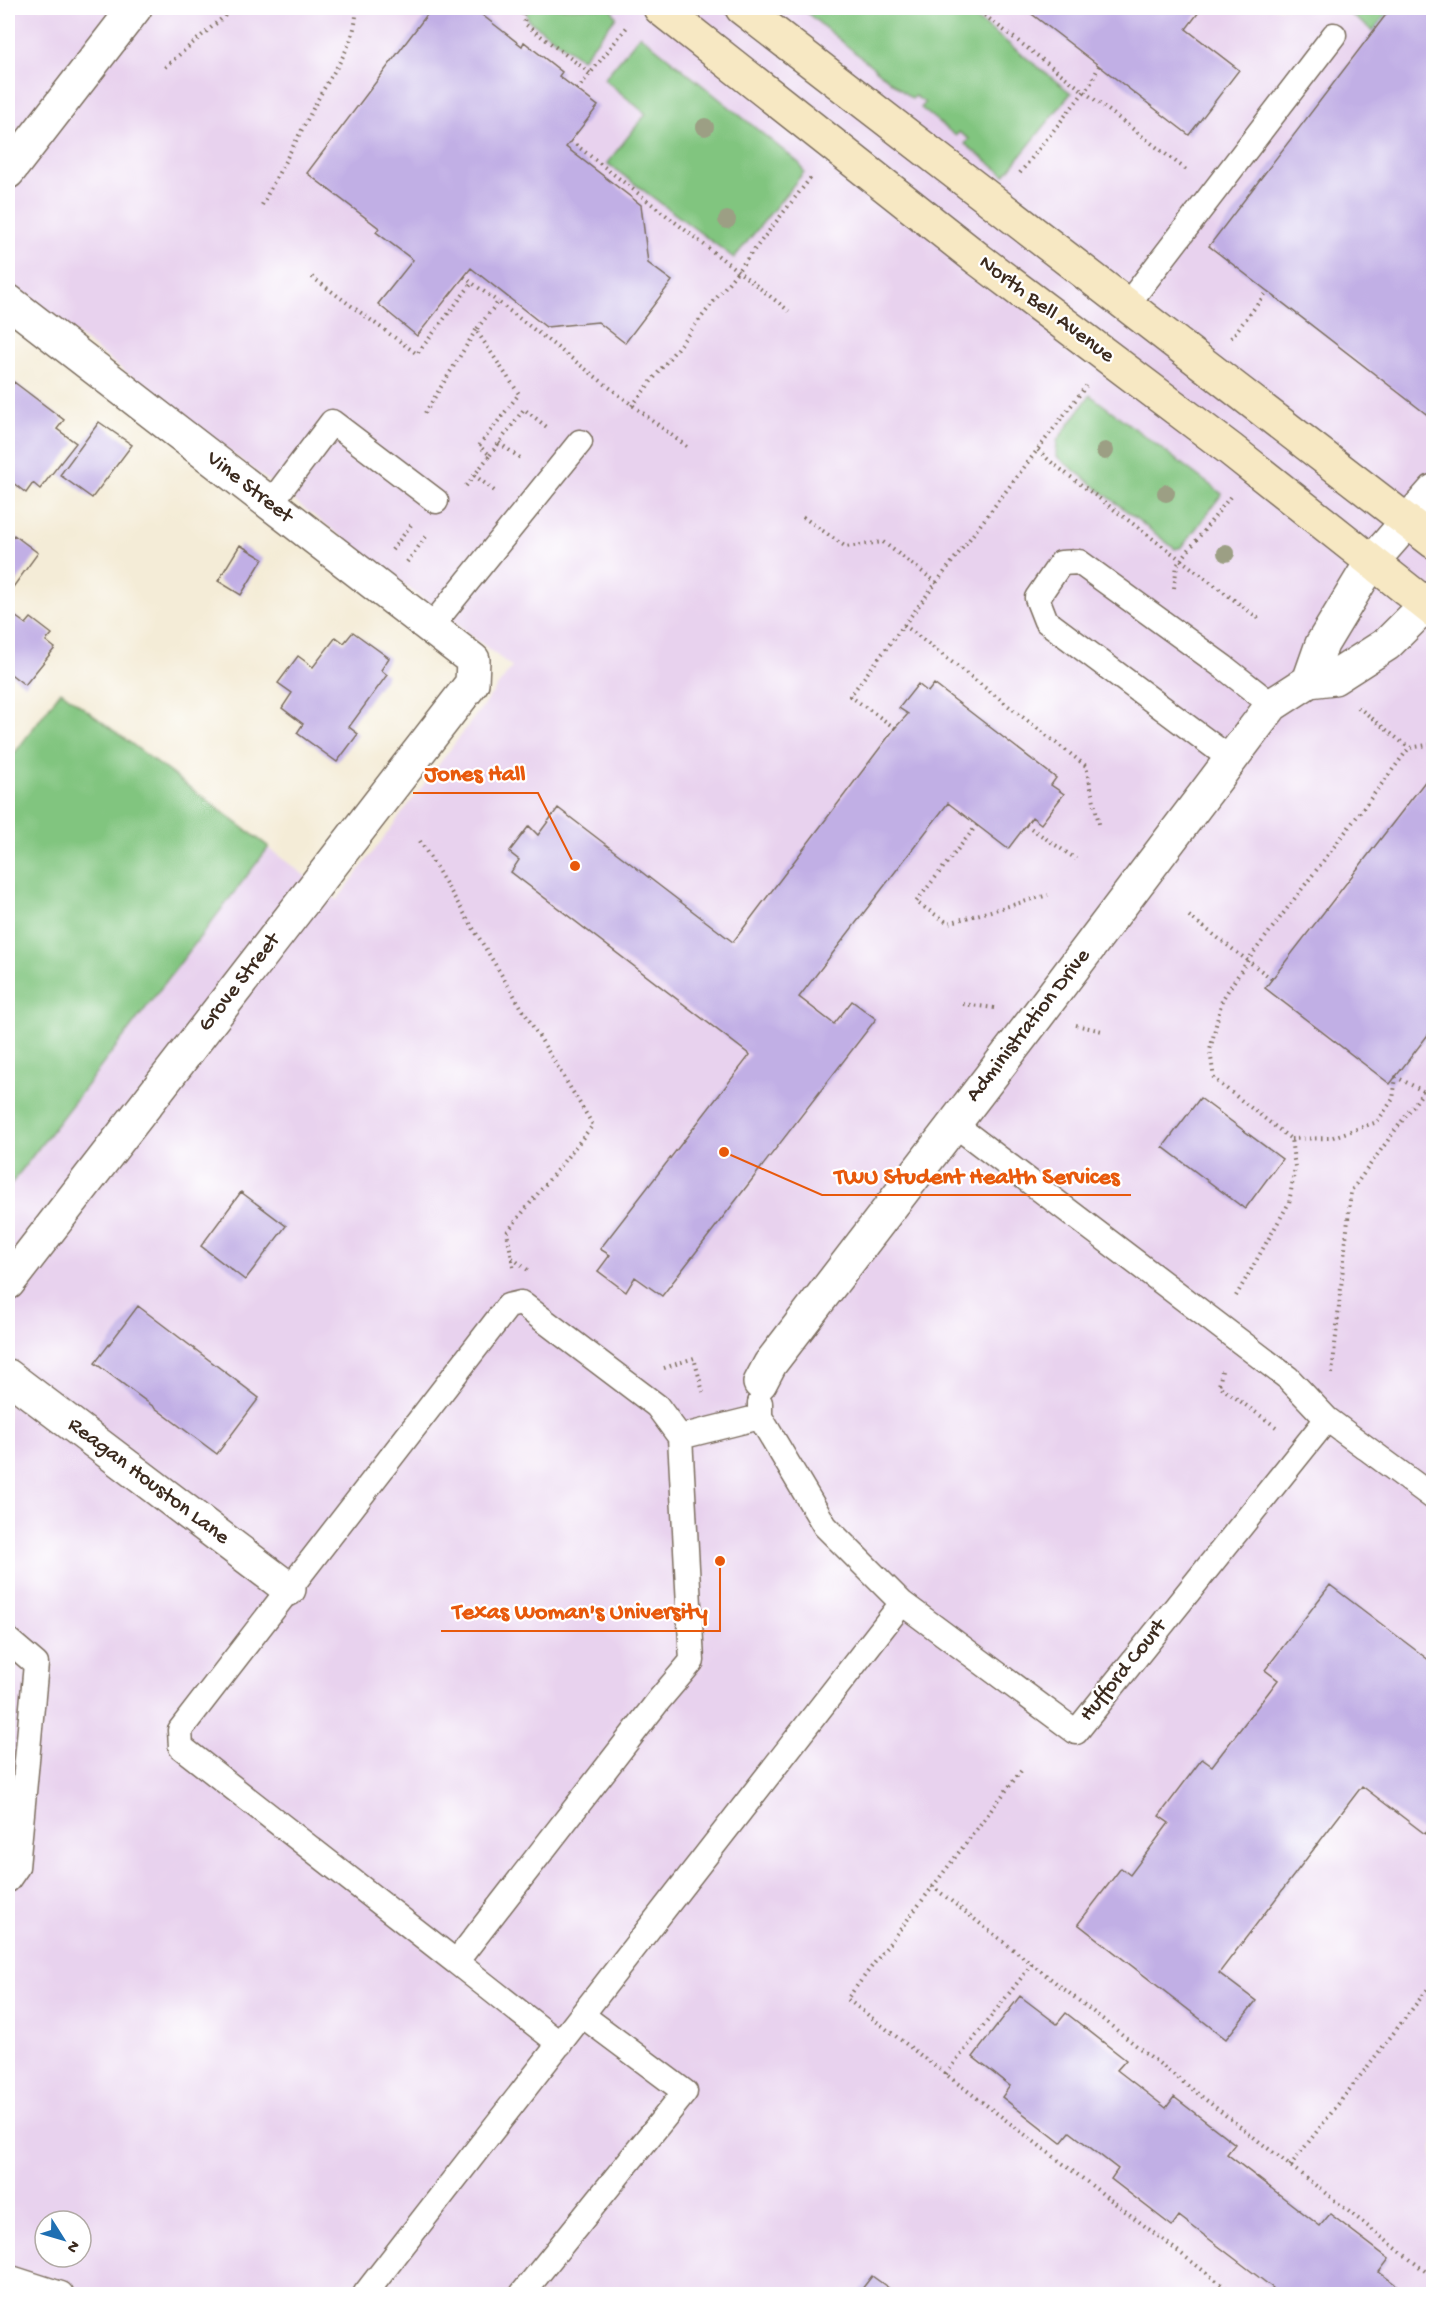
<svg xmlns="http://www.w3.org/2000/svg" width="1441" height="2302" viewBox="0 0 1441 2302" font-family="'Gochi Hand',sans-serif">
<rect width="100%" height="100%" fill="#fff"/>
<filter id="ink" filterUnits="userSpaceOnUse"><feTurbulence type="fractalNoise" baseFrequency=".0167" numOctaves="2"/><feDisplacementMap in="SourceGraphic" scale="12" xChannelSelector="R" yChannelSelector="G"/><feConvolveMatrix kernelMatrix="1 2 1 2 8 2 1 2 1" color-interpolation-filters="sRGB"/></filter>
<filter id="wash" filterUnits="userSpaceOnUse"><feTurbulence type="fractalNoise" baseFrequency=".008" numOctaves="4" result="noise"/><feDisplacementMap in="SourceGraphic" scale="24" xChannelSelector="R" yChannelSelector="G"/><feGaussianBlur stdDeviation="1.35" result="paint"/><feColorMatrix in="noise" values="0 0 0 0 0 0 0 0 0 0 0 0 0 0 0 0 0 1.4 0 .05"/><feComposite in="paint" operator="in"/></filter>
<g filter="url(#wash)">
<rect width="100%" height="100%" fill="#f4ecd7"/>
<path fill="#e8d2ee" fill-rule="evenodd" d="M8,8H1433V2294H8V762L61,691L337,900L512,667L8,282ZM45,2221H81V2257H45Z"/>
<path fill="#81c57f" stroke="#5e784e" stroke-width="1.5" d="M526,8H611L616,17L582,59L528,20Z
M801,8H954L981,22L1071,93L1005,175L965,144L969,139L959,132L956,136L921,108L925,103L915,96L912,99Z
M1342,8H1391L1373,31Z
M640,35L799,163L804,172L734,258L607,163L646,114L604,79Z
M1090,395L1222,494L1182,547L1175,549L1056,456L1057,441Z
M61,691L269,847L8,1188V762Z"/>
<g id="blocks">
<path fill="#c1afe5" d="M432,8H473L522,46L524,42L562,72L559,76L598,106L566,147L641,205L648,263L672,281L625,343L598,322L546,327L471,268L417,336L378,304L413,260L376,232L379,228L307,173Z
M1024,8H1202L1186,29L1239,70L1189,135Z
M1391,8H1434V420L1209,246Z
M14,382L64,420L57,429L76,443L40,489L33,483L26,493L8,479V390Z
M99,422L132,445L92,498L60,475Z
M14,535L38,553L8,594V543Z
M240,545L263,559L241,595L218,581Z
M12,614L26,624L31,618L52,634L46,641L55,648L25,685L8,672V619Z
M353,632L389,658L381,670L387,675L349,727L358,734L337,762L297,733L303,724L282,708L292,693L278,683L298,656L313,667L336,637L344,643Z
M918,684L928,692L934,684L1056,778L1051,785L1064,794L1041,824L1032,817L1008,849L948,803L799,997L834,1024L852,1001L876,1019L662,1296L635,1277L626,1292L598,1271L610,1255L600,1249L750,1055L511,872L519,860L509,852L529,826L538,835L558,808L733,942L895,728L908,714L899,708Z
M1434,770V1027L1390,1084L1265,988Z
M1200,1098L1282,1159L1245,1209L1163,1147Z
M241,1192L286,1226L245,1280L201,1246Z
M138,1306L259,1398L217,1454L95,1363Z
M1330,1585L1434,1664V1822L1425,1834L1362,1786L1219,1973L1256,2001L1226,2039L1078,1924L1121,1868L1130,1875L1169,1823L1159,1816L1202,1759L1212,1766L1278,1680L1265,1670Z
M1020,1996L1057,2024L1066,2013L1126,2060L1117,2070L1166,2108L1174,2097L1235,2144L1227,2154L1320,2226L1330,2214L1389,2259L1379,2272L1408,2294H1268L1273,2288L1179,2216L1172,2226L1111,2179L1118,2169L1070,2132L1061,2143L1002,2097L1010,2086L973,2057Z
M872,2276L897,2294H858Z"/>
</g>
</g>
<g filter="url(#ink)">
<use href="#blocks" fill-opacity="0" stroke="#7c6e5f" stroke-width="1.5"/>
<g fill="none" stroke-linecap="round" stroke-linejoin="round">
<defs>
<path id="lane" d="M1127,305L1334,35
M270,504L332,422L436,501
M430,628L580,442
M1232,760L1046,621L1037,598L1061,563L1079,562L1225,668L1272,705
M954,1124L1288,1378L1327,1419
M760,1403V1417L825,1526L902,1603L1076,1732L1327,1419L1434,1498
M680,1437L657,1406L521,1303L508,1306L180,1730L181,1747L456,1962L659,1700L692,1661L680,1437L760,1417
M8,1640L36,1664L17,1867L8,1880
M456,1962L560,2044
M8,2277L61,2294
M365,2294L902,1603
M522,2294L685,2092L582,2015"/>
<path id="street" d="M8,172L135,8
M8,301L473,660L472,683L8,1283
M1309,681L1322,644L1371,563L1434,491
M8,1376L289,1589
M760,1383L770,1364L1037,1016L1272,705L1309,681L1334,678L1387,644L1434,597"/>
<path id="secondary" d="M660,8L978,259L1230,449L1434,611
M742,8L1434,542"/>
</defs>
<use href="#lane" stroke="#7c6e5f" stroke-width="27"/>
<use href="#street" stroke="#7c6e5f" stroke-width="36"/>
<use href="#secondary" stroke="#7c6e5f" stroke-width="36"/>
<path stroke="#7c6e5f" stroke-width="4" stroke-dasharray="1.5 4.5" stroke-linecap="butt" d="M522,8L525,24L590,73
M975,8L1189,172
M165,67L234,8
M577,90L627,27
M571,141L789,311
M1020,173L1091,83L1099,66
M262,205C280,170 299,136 317,101C332,72 358,42 356,8
M312,277L417,354L472,283
M464,277L498,302
M1231,338L1267,292
M632,406L812,176
M425,413L476,330
M499,443L523,460
M1038,450L1051,462L1262,621
M490,455L524,409L548,428
M474,475L497,493
M466,486L490,455L479,446L519,394L476,330L498,302L687,447
M803,517L846,547L883,542L937,583
M392,550L411,525
M407,562L428,534
M1174,588L1177,565L1230,497
M904,625L1086,766L1100,828
M1358,707L1409,748
M895,728L850,696L1086,386
M977,825L916,902L948,923L1048,895
M1026,825L1076,859
M420,841L593,1125L507,1232L514,1271
M1189,916L1272,979
M963,1004L994,1008
M1076,1025L1102,1031
M1291,1139L1330,1138L1377,1122L1393,1099L1396,1077L1423,1091
M512,1258L528,1270
M1236,1296L1289,1203L1295,1167L1291,1139L1214,1079L1210,1050L1222,1000L1248,960L1409,748L1434,744
M664,1368L694,1358L703,1392
M1222,1371L1219,1386L1276,1427
M1332,1374L1351,1191L1434,1077
M1021,1771L847,1999L1234,2294
M932,1886L1434,2278
M946,2074L1032,1964
M1290,2166L1434,1981"/>
<use href="#lane" stroke="#fff" stroke-width="24"/>
<use href="#street" stroke="#fff" stroke-width="33"/>
<use href="#secondary" stroke="#f7e8c3" stroke-width="33"/>
</g>
<g fill="#9c9f84">
<circle cx="705" cy="127" r="9"/>
<circle cx="727" cy="220" r="9"/>
<circle cx="1105" cy="451" r="9"/>
<circle cx="1166" cy="493" r="9"/>
<circle cx="1226" cy="553" r="9"/>
</g>
</g>
<g text-anchor="middle" dominant-baseline="central" stroke-width="4.5" stroke-linejoin="round" paint-order="stroke">
<g font-size="22" fill="#3b2a1e" stroke="#fff">
<text transform="translate(1046 310) rotate(37)">North Bell Avenue</text>
<text transform="translate(249 488) rotate(38)">Vine Street</text>
<text transform="translate(240 983) rotate(-52)">Grove Street</text>
<text transform="translate(1029 1026) rotate(-52)">Administration Drive</text>
<text transform="translate(148 1482) rotate(37)">Reagan Houston Lane</text>
<text transform="translate(1124 1671) rotate(-51)">Hufford Court</text>
</g>
</g>
<path fill="none" stroke="#e8590c" stroke-width="2" d="M575 866L538 793H413M724 1152L822 1195H1131M720 1561L720 1631H441"/>
<g fill="#e8590c" stroke="#fff" stroke-width="2">
<circle cx="575" cy="866" r="6"/>
<circle cx="724" cy="1152" r="6"/>
<circle cx="720" cy="1561" r="6"/>
</g>
<g font-size="24" text-anchor="middle" font-weight="bold" fill="#e8590c" stroke="#fff" stroke-width="4.5" stroke-linejoin="round" paint-order="stroke">
<text x="475" y="780">Jones Hall</text>
<text x="977" y="1183">TWU Student Health Services</text>
<text x="580" y="1618">Texas Woman's University</text>
</g>
<rect width="1441" height="2302" fill="none" stroke="#fff" stroke-width="30"/>
<g transform="translate(63 2239) rotate(127)"><circle r="28" fill="#ffffff" stroke="#b1aaa5" stroke-width="1.5"/>
<path d="M0-4.5L10 22L0 15L-10 22Z" fill="#1f6fb2"/>
<text y="-9" font-size="16" font-weight="bold" text-anchor="middle" fill="#3b2a1e">N</text>
</g>
</svg>
